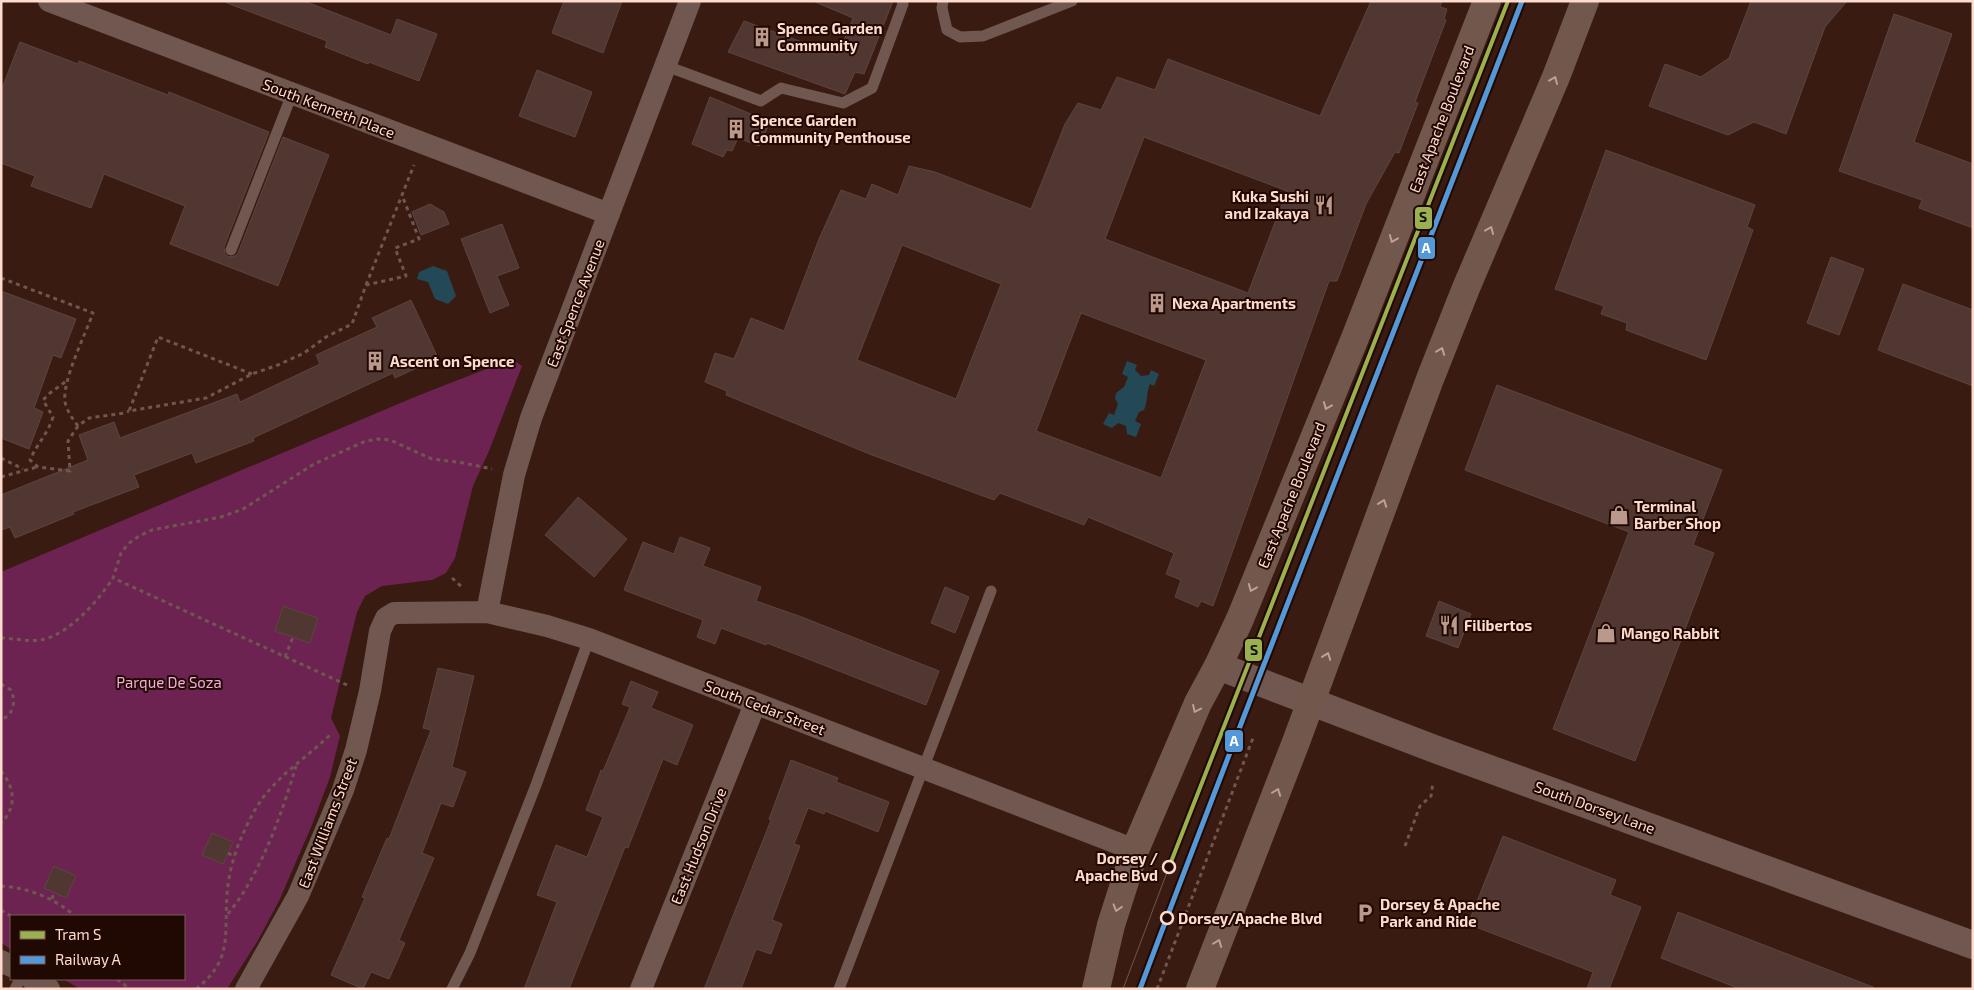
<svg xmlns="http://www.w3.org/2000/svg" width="1974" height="990" viewBox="0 0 1974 990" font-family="'Exo 2',sans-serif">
<rect width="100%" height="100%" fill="#391b11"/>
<path fill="#6d2352" d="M512,359L522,366L489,451L473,486L455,558L446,573L432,580L382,586L365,596L357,612L331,718L340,736L330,777L312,825L279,901L257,942L227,989H80L63,979H184V916H11V949L1,943V572L417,396Z"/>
<path fill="#244956" d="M433,266L447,271L456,296L448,304L435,299L428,282L417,279L419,272Z
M1127,361L1137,365L1135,370L1141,376L1149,375L1151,370L1159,374L1154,386L1150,384C1146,393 1148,401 1144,410L1139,412L1135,421L1141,424L1136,437L1127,434L1126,426L1118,423L1112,428L1103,424L1109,413L1114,415L1118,404L1115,398L1116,393L1124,387L1128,377L1122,374Z"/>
<path fill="#503731" stroke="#5e443f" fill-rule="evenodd" d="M227,1H304L391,35L397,19L437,34L419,81L369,62L368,64L325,47L327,41L227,3Z
M564,1H622L603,53L552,33Z
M813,1H893L864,74L855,72L845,94L728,52L744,21L838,55L853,18Z
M1371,1H1442L1440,7L1447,9L1444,19L1446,20L1415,102L1418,103L1399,153L1395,152L1366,204L1337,281H1329L1213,606L1201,601L1198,607L1175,597L1181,580L1166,574L1174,553L1088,517L1084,525L1000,493L994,500L872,455L726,395L727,391L705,382L715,353L734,359L751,318L784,331L819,239L841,190L866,199L872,184L898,195L909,166L935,172L1031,209L1065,124L1078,103L1101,110L1117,77L1155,90L1168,59L1320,116ZM1144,137L1287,191L1248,293L1105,239ZM902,245L1001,284L956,399L857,360ZM1081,313L1206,360L1161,478L1036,431Z
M1751,1H1847L1825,27L1786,134L1754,122L1728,135L1649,106L1665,64L1701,77L1729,58Z
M1894,14L1952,34L1914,142L1973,164V228L1919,208L1922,200L1839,171Z
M20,42L78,64L79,61L168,95L169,92L269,132L224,247L225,254L229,257L235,256L238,253L283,137L329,155L278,286L170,244L185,206L104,174L91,208L31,186L35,176L1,163V91Z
M537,70L592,92L575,137L519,116Z
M710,97L770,122L759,146L738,138L732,151L727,150L723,157L692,144Z
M1606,150L1755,205L1747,227L1753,230L1706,360L1626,330L1627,323L1601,314L1604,306L1555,289Z
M430,204L444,212L449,224L421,235L412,212Z
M502,224L519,268L497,276L509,305L490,313L461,239Z
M1831,257L1864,269L1839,335L1807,323Z
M1903,284L1973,310V386L1878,350Z
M1,291L76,319L61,358L53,355L34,408L43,412L29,449L1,438Z
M411,300L438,358L395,378L393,373L253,438L254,441L196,463L192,453L134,475L139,487L73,512L74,514L15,538L10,527L1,530V495L88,460L79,435L114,422L120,438L237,394L240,402L320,364L316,355L377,327L372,318Z
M1497,385L1722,470L1693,545L1714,553L1635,761L1553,729L1629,532L1465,470Z
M578,497L627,539L594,577L545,535Z
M680,537L710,548L703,566L761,587L756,601L799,616L939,671L926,705L767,643L766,645L721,628L715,644L697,637L703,620L624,590L643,542L674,554Z
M945,587L969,597L955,633L931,623Z
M1439,601L1471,614L1458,648L1426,636Z
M283,606L318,618L310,643L275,631Z
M438,668L474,676L452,767L466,772L453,807L441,803L422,853L434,858L399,940L405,943L389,979L371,972L363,989L331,975L365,898L362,897L387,838L389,839L431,730L423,728Z
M631,681L658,692L651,708L693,725L677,765L663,759L628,848L625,847L569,989H524L557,902L537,895L556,845L587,857L603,817L586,810L601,770L603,771L630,707L622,704Z
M791,760L838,778L836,782L889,802L878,832L825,811L824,814L808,808L794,844L800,846L772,920L782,924L771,954L756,949L741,989H704L771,820L769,819Z
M212,833L233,842L223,864L202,855Z
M1503,836L1616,880L1610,895L1641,907L1609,989H1587L1593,972L1468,924Z
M54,866L76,876L66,898L44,888Z
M1678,912L1873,987L1872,989H1740L1661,958Z"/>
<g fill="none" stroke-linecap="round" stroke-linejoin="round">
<path stroke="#6f5750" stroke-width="3" stroke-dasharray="4 4" stroke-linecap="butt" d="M1,278L93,313C85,335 62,381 65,402C67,411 72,418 78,426L89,418L125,413L129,411
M366,285L414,165
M252,374L158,337L129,411L206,398L252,374L278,365L304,353L326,337L352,324L366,285L406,276L395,248L419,239L402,195
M65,382L50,393L43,400L53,417C48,433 37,444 30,460L38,467L70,471L68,441L78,426
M1,458L23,469
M1,477L37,467
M452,578L463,588
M1,638C14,638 28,642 40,640C68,636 99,600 113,578
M285,657L293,637
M1,684L11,690C16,702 14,714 1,720
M347,685L113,578L121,553L128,544L139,536L152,530L221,517L243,509L314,464L366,441L378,439L390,440L432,459L464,463L492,469
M1,771C15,788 17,807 1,823
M1405,846L1420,806L1431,796L1433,782
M228,853L235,857
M1,886C29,888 54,898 75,916
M52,899L54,893
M1,910L11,916
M228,914C261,873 281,816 296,766
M117,979L130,989
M196,989C233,960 224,936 227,895C228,876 234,854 242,836C249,820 259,800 272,787C290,767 313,752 332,733
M1157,989L1253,738"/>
<path stroke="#70574f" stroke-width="11" d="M943,1L942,8L947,30L960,37L983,36L1072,1
M666,66L761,101L781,88L843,103L872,88L903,4L902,1
M231,250L292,94
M15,989L20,979
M452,989L470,953L536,785L589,639
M839,989L991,591"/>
<path stroke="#70574f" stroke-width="22" d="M49,1L609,214
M487,612L514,475L531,418L690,1
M1,961L11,966
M32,979L49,989
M246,989L298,896L343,790L356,750L370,691L380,631L386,618L394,613L487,612L547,626L589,639L1135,850
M641,989L755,704"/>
<path stroke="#70574f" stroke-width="28" d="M1218,666L1432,748L1973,945"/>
<path stroke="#72574d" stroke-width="28" d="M1096,989L1111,925L1135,850L1198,703L1218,666L1240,619L1355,338L1487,1
M1200,989L1296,742L1430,379L1466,288L1556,77L1585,1"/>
<path stroke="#6f574f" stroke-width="1" d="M1123,989L1169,867"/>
<defs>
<path id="rail-1" d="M1140,989C1264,658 1395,331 1522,1"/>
</defs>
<use href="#rail-1" stroke="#200902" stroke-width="9"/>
<use href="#rail-1" stroke="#5498d8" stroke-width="5"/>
<defs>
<path id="tram-1" d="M1169,867L1508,1"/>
</defs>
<use href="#tram-1" stroke="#200902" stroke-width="8"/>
<use href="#tram-1" stroke="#9bb14f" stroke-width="4"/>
</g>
<defs><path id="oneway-chevron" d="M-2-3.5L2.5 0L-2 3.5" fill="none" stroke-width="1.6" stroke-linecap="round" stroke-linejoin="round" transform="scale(1.25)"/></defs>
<g stroke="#c0a093">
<use href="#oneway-chevron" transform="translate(1554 80) rotate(-67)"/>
<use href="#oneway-chevron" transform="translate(1490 230) rotate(-67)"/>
<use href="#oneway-chevron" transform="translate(1393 239) rotate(112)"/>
<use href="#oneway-chevron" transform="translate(1441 351) rotate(-69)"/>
<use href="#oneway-chevron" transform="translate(1327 406) rotate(112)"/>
<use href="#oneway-chevron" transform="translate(1383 503) rotate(-70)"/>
<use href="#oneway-chevron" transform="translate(1252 588) rotate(112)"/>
<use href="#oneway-chevron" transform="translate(1327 656) rotate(-70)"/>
<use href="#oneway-chevron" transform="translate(1196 709) rotate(115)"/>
<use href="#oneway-chevron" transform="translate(1277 792) rotate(-69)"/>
<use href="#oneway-chevron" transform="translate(1117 908) rotate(107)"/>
<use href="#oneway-chevron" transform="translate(1218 943) rotate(-69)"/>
</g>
<defs>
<symbol id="building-bare" viewBox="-9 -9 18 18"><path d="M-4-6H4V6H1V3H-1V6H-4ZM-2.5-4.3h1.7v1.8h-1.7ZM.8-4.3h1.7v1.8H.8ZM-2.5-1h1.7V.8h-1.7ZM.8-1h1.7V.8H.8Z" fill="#ba988b" stroke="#200902" stroke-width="2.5" paint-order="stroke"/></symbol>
<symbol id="restaurant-bare" viewBox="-9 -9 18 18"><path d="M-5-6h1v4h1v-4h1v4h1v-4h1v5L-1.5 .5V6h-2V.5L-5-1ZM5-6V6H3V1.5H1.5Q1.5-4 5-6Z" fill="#ba988b" stroke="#200902" stroke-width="2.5" paint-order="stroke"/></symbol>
<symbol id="shop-bare" viewBox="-9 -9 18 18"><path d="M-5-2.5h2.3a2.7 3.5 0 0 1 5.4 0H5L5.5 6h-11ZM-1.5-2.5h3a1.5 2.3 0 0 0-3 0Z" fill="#ba988b" stroke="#200902" stroke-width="2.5" paint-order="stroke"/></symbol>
<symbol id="parking-bare" viewBox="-9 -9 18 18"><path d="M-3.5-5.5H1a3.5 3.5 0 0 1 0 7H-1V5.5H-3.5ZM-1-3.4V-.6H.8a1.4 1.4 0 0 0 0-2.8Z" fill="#ba988b" stroke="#200902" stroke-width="2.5" paint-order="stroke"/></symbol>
</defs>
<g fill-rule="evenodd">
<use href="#building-bare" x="748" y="23" width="28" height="28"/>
<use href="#building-bare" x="722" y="115" width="28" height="28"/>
<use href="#restaurant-bare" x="1310" y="191" width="28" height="28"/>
<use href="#building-bare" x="1143" y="289" width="28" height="28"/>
<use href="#building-bare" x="361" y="347" width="28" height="28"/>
<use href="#shop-bare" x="1605" y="501" width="28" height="28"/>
<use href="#restaurant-bare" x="1435" y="611" width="28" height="28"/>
<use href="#shop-bare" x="1592" y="619" width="28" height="28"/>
<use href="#parking-bare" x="1351" y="899" width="28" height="28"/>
</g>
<g fill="#200902" stroke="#ffdbcd" stroke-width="2.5">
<circle cx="1169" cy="867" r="6"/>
<circle cx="1167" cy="918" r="6"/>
</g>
<g text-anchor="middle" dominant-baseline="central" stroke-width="4" stroke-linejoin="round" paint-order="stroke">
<g font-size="15" font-weight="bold" fill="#ffdbcd" stroke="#200902" text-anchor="start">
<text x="777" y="28">Spence Garden<tspan x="777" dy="17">Community</tspan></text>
<text x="751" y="120">Spence Garden<tspan x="751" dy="17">Community Penthouse</tspan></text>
<text x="1309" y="196" text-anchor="end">Kuka Sushi<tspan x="1309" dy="17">and Izakaya</tspan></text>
<text x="1172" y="303">Nexa Apartments</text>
<text x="390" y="361">Ascent on Spence</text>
<text x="1634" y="506">Terminal<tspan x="1634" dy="17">Barber Shop</tspan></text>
<text x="1464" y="625">Filibertos</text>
<text x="1621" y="633">Mango Rabbit</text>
<text x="1380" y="904">Dorsey &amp; Apache<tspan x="1380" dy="17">Park and Ride</tspan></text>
</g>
<g font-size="15" fill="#ffdbcd" stroke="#200902">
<text transform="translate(329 108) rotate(21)">South Kenneth Place</text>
<text transform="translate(1441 119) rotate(-69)">East Apache Boulevard</text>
<text transform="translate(575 303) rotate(-69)">East Spence Avenue</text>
<text transform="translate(1291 495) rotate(-68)">East Apache Boulevard</text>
<text transform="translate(765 707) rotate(21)">South Cedar Street</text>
<text transform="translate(1595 807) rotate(20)">South Dorsey Lane</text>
<text transform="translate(327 823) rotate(-69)">East Williams Street</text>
<text transform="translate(698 846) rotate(-68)">East Hudson Drive</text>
</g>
<g font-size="15" fill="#f3acd7" stroke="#200902">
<text x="169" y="682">Parque De Soza</text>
</g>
<g font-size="15" font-weight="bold" fill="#ffdbcd" stroke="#200902" text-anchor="end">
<text x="1158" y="858">Dorsey /<tspan x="1158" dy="17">Apache Bvd</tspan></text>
<text x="1178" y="918" text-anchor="start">Dorsey/Apache Blvd</text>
</g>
</g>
<g stroke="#200902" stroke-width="2">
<rect x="1414" y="206" width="19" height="24" rx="5" fill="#9bb14f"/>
<rect x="1417" y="236" width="19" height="24" rx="5" fill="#5498d8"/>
<rect x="1244" y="638" width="19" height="24" rx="5" fill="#9bb14f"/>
<rect x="1224" y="729" width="20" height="24" rx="5" fill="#5498d8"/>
</g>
<g font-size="14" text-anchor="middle" font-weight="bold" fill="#fff">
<text x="1426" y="253">A</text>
<text x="1234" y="746">A</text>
</g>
<g font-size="14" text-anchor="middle" font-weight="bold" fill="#111">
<text x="1423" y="222">S</text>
<text x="1254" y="655">S</text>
</g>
<rect width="1974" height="990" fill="none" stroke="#ffdbcd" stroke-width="5"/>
<rect x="10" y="915" width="175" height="65" fill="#200902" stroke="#795d53"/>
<rect x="20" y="931" width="25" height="8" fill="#9bb14f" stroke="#795d53"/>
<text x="55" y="940" font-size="15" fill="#ffdbcd">Tram S</text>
<rect x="20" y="956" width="25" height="8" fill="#5498d8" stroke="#795d53"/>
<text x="55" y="965" font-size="15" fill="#ffdbcd">Railway A</text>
</svg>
